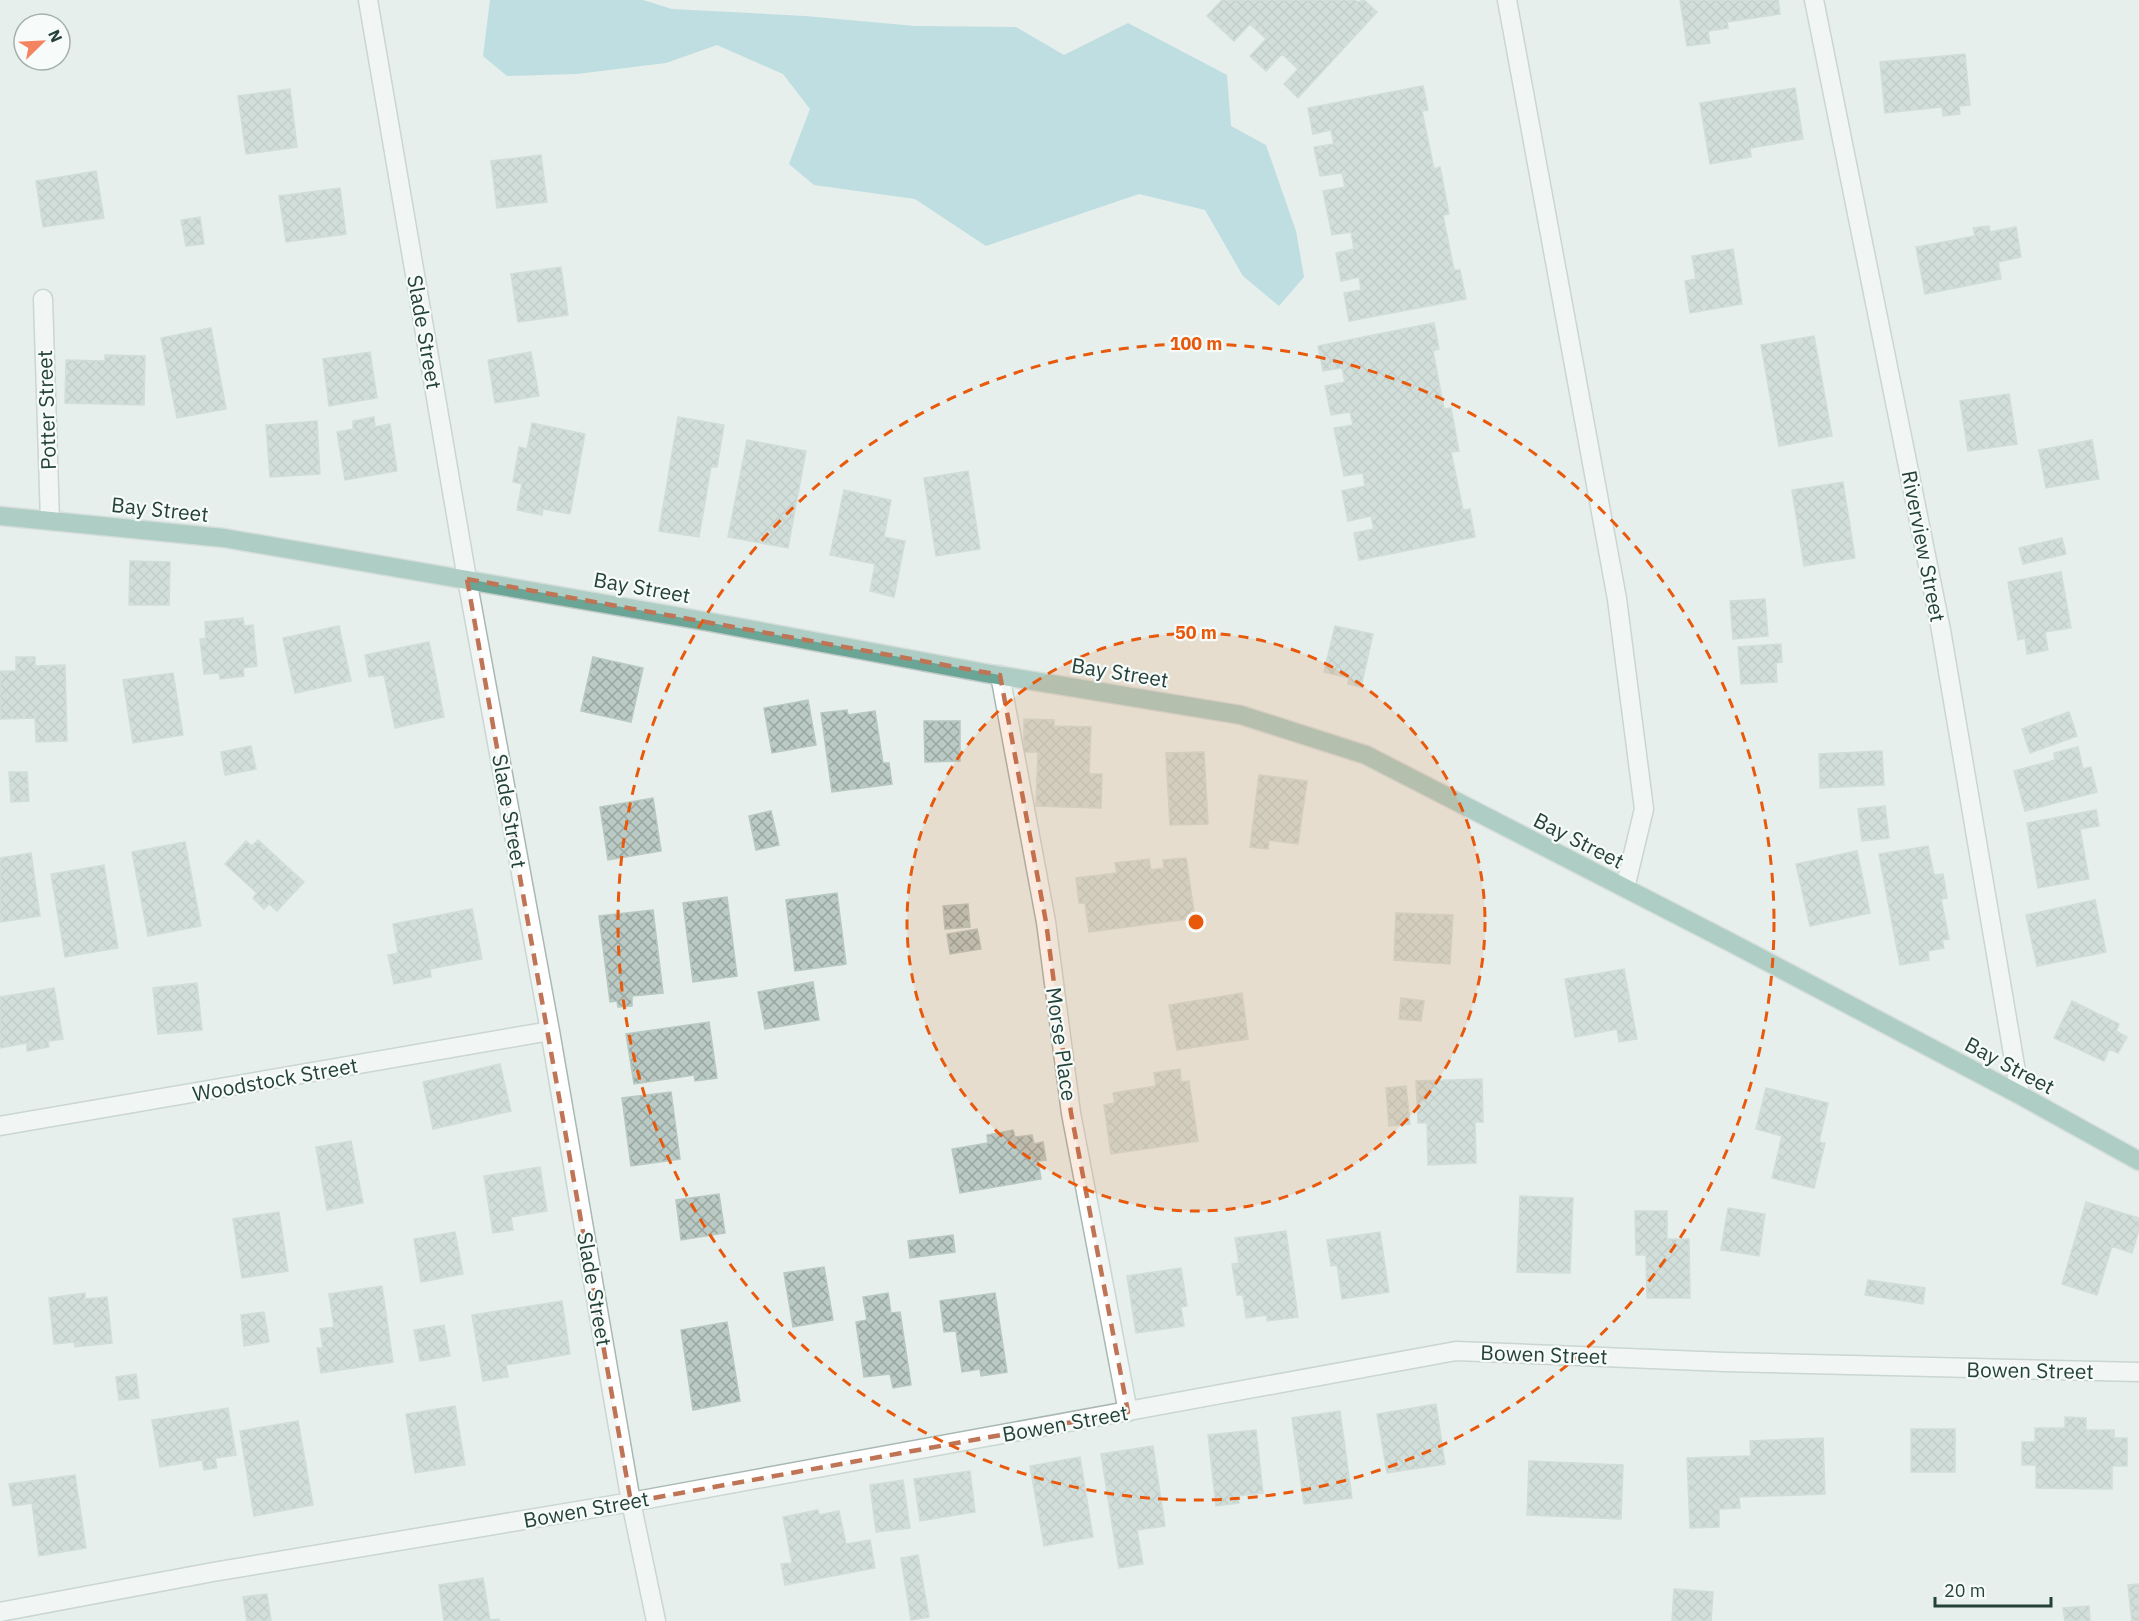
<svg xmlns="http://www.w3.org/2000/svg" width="2139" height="1621" viewBox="0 0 2139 1621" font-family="'IBM Plex Sans',sans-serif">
<defs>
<pattern id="building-cross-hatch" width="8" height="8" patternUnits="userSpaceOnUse" patternTransform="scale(1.5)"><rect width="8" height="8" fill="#bbcac4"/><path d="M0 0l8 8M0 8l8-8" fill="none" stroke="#98a6a0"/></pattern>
</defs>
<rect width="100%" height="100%" fill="#e6efeb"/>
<path fill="#8ec9d4" d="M490,0H643L672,9L805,16L915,26L1016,27L1064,55L1128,23L1227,75L1231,126L1266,145L1296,231L1304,277L1279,306L1243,276L1205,210L1139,194L986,246L915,199L814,185L789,164L810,109L783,74L717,45L666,63L577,74L507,76L483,56Z"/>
<path fill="url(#building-cross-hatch)" stroke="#b8c9c2" stroke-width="1.5" d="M1222,0H1355L1358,2L1364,0L1377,12L1298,98L1284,84L1298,69L1282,54L1266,71L1250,56L1266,39L1250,24L1234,41L1207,16Z
M1680,0H1778L1780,14L1727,22L1728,28L1708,31L1710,43L1687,46Z
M1965,54L1970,105L1959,106L1960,114L1943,116L1942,107L1885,113L1880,62Z
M1423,86L1428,110L1422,111L1434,169L1440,167L1449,214L1443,215L1454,270H1460L1466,299L1349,321L1344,293L1361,290L1359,277L1341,281L1336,253L1354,249L1351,232L1332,235L1323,191L1345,187L1342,173L1320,176L1314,147L1334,144L1331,130L1313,134L1308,108Z
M1795,88L1803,139L1750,148L1751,157L1710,164L1700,103Z
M290,89L297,147L246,154L238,96Z
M541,155L547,202L497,208L491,161Z
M96,171L104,218L43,227L36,181Z
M340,188L346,234L286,242L279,196Z
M200,217L204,244L186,246L181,220Z
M1989,226L1990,232L2016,227L2021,257L1998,262L2001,279L1925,294L1916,247L1975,236L1973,228Z
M1733,249L1742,304L1690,313L1685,281L1696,279L1692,256Z
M561,267L568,315L518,322L511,274Z
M1434,323L1439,349L1433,351L1444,409L1451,408L1459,451L1451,452L1463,510L1470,509L1475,537L1359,560L1354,533L1374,529L1371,516L1348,521L1342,491L1365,486L1363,473L1344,476L1334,428L1353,425L1350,412L1331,415L1325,386L1345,382L1342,368L1323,371L1318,346Z
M211,328L226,409L177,418L161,338Z
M1814,336L1832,436L1779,446L1761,345Z
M370,352L377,398L329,406L323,359Z
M531,352L539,396L495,403L488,360Z
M105,355L145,356L144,405L65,403L66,360L105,361Z
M2009,394L2017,444L1968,451L1960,401Z
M374,417L375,427L390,424L397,471L345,480L337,432L353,429V421Z
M678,417L724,425L717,467H711L699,537L659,531Z
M317,421L320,474L270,477L266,425Z
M532,423L585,434L570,514L543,509L542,515L517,510L522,484L513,482L519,447L527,449Z
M747,440L806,451L788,548L728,537Z
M2092,440L2099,479L2046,488L2039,450Z
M968,471L980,549L936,556L924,478Z
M1843,482L1855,558L1804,566L1792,490Z
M844,490L891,500L884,537L905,541L894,597L870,591L875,564L830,555Z
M2062,538L2066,554L2023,564L2019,548Z
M130,561L170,562L169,605H129Z
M2061,572L2071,628L2045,632L2048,650L2027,654L2025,638L2018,640L2008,582Z
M1765,599L1768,636L1733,639L1730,601Z
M243,618L244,626L253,625L257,666L243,668L244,676L220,679L219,673L204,674L200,639L206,638L205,622Z
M339,626L351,681L295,693L283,638Z
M1335,626L1373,634L1361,687L1348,684L1349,678L1324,672Z
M429,642L444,717L395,728L384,675L369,677L365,655Z
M1781,644L1782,662L1776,663L1777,682L1741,684L1738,647Z
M16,657H35V666L65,665L67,741L36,742L35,718L0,719V671H16Z
M593,657L643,668L631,722L581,711Z
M173,673L183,735L133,743L123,680Z
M808,700L816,745L772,753L764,708Z
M847,710L848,715L875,711L883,763H889L892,784L832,792L821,713Z
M2069,712L2077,736L2030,753L2022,729Z
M1024,719L1054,720V726L1091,727L1089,774H1102L1101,808L1036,806L1038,752H1024Z
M924,721H960V761L925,762Z
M251,746L256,769L225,775L221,752Z
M2078,747L2083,769L2091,767L2097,792L2025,811L2014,771L2055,760L2054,753Z
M1882,751L1884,785L1820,788L1819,754Z
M1204,752L1208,824L1170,825L1166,753Z
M9,772H27L29,801L11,802Z
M1259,775L1307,781L1298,844L1269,840L1268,849L1250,847Z
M653,798L661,851L608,860L600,807Z
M1885,806L1889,838L1862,841L1858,809Z
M2096,810L2099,826L2080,829L2089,879L2038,888L2027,823Z
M771,811L779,845L756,850L749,816Z
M258,840L304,882L277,911L269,904L264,909L253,898L257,893L225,864L246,841L252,846Z
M185,842L201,926L148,936L132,852Z
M1928,846L1934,875L1943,874L1947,898L1941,899L1949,939L1942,940L1944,948L1928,951L1929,960L1900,965L1879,854Z
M1857,851L1870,913L1810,926L1796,864Z
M31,853L40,916L0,922V858Z
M1186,858L1195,918L1089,932L1085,903H1079L1076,878L1117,873L1115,863L1149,859L1151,870L1164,868L1163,860Z
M104,865L118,948L65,957L51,874Z
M837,893L846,964L795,971L786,900Z
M727,897L737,976L693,982L683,903Z
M2095,900L2106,952L2037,966L2026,915Z
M968,904L970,927L945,929L943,906Z
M472,909L482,959L430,969L431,977L394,984L388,955L398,953L393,924Z
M653,910L663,993L632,996V1006L618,1007L617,1001L610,1002L599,916Z
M1396,913L1453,915L1450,964L1394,960Z
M977,929L981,949L950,954L947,934Z
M1624,969L1637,1039L1619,1042L1617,1029L1575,1037L1565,979Z
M813,982L819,1020L765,1029L758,992Z
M197,983L202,1030L158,1034L153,988Z
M54,988L63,1039L48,1041L49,1047L27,1051V1043L0,1048V997Z
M1242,993L1248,1039L1177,1050L1169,1005Z
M1401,998L1424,1001L1421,1021L1399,1019Z
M2072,1001L2119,1024L2116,1031L2127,1037L2118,1053L2109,1049L2104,1061L2054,1038Z
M709,1022L717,1078L695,1081L694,1075L634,1084L626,1034Z
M500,1064L511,1111L433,1129L423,1082Z
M1180,1069L1181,1082L1189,1081L1198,1141L1111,1154L1104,1105L1115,1103L1113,1093L1156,1086L1154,1073Z
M1482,1079L1483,1122H1475L1476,1163L1428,1165L1427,1123H1418L1416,1081Z
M1406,1086L1410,1124L1389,1126L1386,1088Z
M1766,1088L1828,1103L1819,1142L1825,1143L1814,1188L1772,1178L1782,1136L1756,1129Z
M671,1092L680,1159L631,1166L622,1098Z
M1013,1130L1015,1137L1032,1135L1034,1144L1043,1142L1046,1160L1038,1161L1041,1179L960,1193L952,1149L988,1143L987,1135Z
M351,1141L363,1203L327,1210L316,1147Z
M540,1167L547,1211L511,1217L513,1230L493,1233L484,1176Z
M719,1194L725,1233L681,1240L676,1200Z
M1520,1196L1573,1198L1570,1273L1517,1272Z
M2086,1202L2139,1218V1229L2132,1253L2112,1246L2097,1295L2062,1284Z
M1728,1208L1765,1214L1759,1256L1721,1250Z
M1635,1211H1667V1239H1689L1690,1298H1647L1646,1255H1636Z
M279,1212L288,1271L242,1278L233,1219Z
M1286,1231L1298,1317L1267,1321V1315L1246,1318L1243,1295H1237L1232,1264L1239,1263L1235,1238Z
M455,1232L463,1274L421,1282L414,1239Z
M1380,1232L1389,1292L1342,1299L1337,1265L1331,1266L1327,1240Z
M953,1235L955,1252L910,1258L908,1241Z
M824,1267L833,1320L793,1327L784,1273Z
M1181,1268L1187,1306L1181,1307L1184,1326L1136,1333L1127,1276Z
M1868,1280L1925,1288L1923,1304L1865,1295Z
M382,1286L393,1362L321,1373L317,1348H323L320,1329L334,1327L329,1294Z
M85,1293V1299L107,1297L112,1343L75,1347L74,1342L54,1344L49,1298Z
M888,1293L891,1313L900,1312L911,1385L893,1388L890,1374L864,1377L856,1322L867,1320L863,1297Z
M995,1293L1007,1372L981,1376L980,1369L962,1372L956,1331L944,1332L940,1301Z
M562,1301L570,1354L506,1365L508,1377L483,1381L472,1315Z
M264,1312L269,1342L244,1346L241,1315Z
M727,1322L740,1401L693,1410L681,1330Z
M444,1325L450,1356L420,1361L414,1330Z
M136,1374L139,1398L119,1400L116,1377Z
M1436,1404L1445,1464L1387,1473L1377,1414Z
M455,1406L465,1465L415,1473L406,1414Z
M228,1408L236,1455L215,1458L217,1468L204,1470L202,1460L160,1467L152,1420Z
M1340,1411L1352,1498L1304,1504L1292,1418Z
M2065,1417L2086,1418V1430H2114V1438H2127V1466H2112V1489L2036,1488V1465H2022V1442H2035V1428H2065Z
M298,1421L313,1505L254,1516L240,1431Z
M1911,1429H1955V1472H1911Z
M1256,1430L1263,1493L1237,1496L1239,1503L1216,1506L1208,1435Z
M1823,1438L1825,1494L1739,1497L1740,1508L1719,1509V1527L1690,1528L1687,1458L1751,1456L1750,1441Z
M1153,1446L1165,1526L1137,1530L1143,1564L1119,1568L1101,1454Z
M1080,1457L1093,1537L1044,1546L1030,1466Z
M1529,1461L1623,1465L1621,1519L1527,1515Z
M970,1471L975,1512L920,1521L914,1479Z
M75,1475L86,1548L39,1556L32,1503L13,1506L9,1484Z
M903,1480L910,1528L876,1532L870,1485Z
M818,1510L819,1515L839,1511L846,1544L870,1540L875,1568L785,1585L781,1564L792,1563L783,1517Z
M918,1555L929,1617L911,1620L901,1558Z
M483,1578L490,1620L499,1619V1621H444L439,1585Z
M2139,1584V1621H2132L2128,1585Z
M1674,1589L1713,1592L1711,1621H1672Z
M267,1594L271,1621H247L243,1597Z
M2089,1606L2090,1621H2065L2063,1608Z"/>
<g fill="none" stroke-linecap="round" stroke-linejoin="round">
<defs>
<path id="minor" d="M368,0L467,579L550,1031L631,1502L656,1621
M1507,0L1617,599L1644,809L1625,888
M1814,0L1941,630L2020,1095
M43,299L50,521
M1000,675L1046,922L1071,1113L1128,1412
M0,1126L550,1031
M0,1612L213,1572L631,1502L1456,1351L1725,1362L2139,1372"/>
<path id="major" d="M0,516L224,538L710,622L985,673L1241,715L1366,755L1728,941L2020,1095L2139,1161"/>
</defs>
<use href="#minor" stroke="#a8b8b2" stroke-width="21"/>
<use href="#major" stroke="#c2cac8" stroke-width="21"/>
<use href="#minor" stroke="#fff" stroke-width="18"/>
<use href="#major" stroke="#6aa596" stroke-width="18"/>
</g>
<path d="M0 0H2139V1621H0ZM467,579L1000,675L1046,922L1071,1113L1128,1412L631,1502Z" fill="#e6efeb" fill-opacity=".55" fill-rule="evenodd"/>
<path fill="none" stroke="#c07456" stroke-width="4.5" stroke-dasharray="12 8" stroke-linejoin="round" d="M467,579L1000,675L1046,922L1071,1113L1128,1412L631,1502Z"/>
<circle cx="1196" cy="922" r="289" fill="#e8590c" fill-opacity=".12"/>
<g fill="none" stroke="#e8590c" stroke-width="3" stroke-dasharray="10 8">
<circle cx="1196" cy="922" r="289"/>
<circle cx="1196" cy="922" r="578"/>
</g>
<g text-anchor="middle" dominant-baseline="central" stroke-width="4.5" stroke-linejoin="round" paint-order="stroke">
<g font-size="21" fill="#24423a" stroke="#f7fbf9">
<text transform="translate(425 332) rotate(80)">Slade Street</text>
<text transform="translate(46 410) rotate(-92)">Potter Street</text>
<text transform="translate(160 509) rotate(6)">Bay Street</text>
<text transform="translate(1924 546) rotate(79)">Riverview Street</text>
<text transform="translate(642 587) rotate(10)">Bay Street</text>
<text transform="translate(1120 672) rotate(9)">Bay Street</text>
<text transform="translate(510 811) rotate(80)">Slade Street</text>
<text transform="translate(1579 840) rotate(27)">Bay Street</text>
<text transform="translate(1062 1044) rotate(82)">Morse Place</text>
<text transform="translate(2010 1065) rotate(28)">Bay Street</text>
<text transform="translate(275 1079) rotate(-10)">Woodstock Street</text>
<text transform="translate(595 1289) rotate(80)">Slade Street</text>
<text transform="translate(1544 1354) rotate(2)">Bowen Street</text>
<text transform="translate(2030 1370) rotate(1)">Bowen Street</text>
<text transform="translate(1065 1423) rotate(-10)">Bowen Street</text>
<text transform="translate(586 1509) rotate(-10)">Bowen Street</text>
</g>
</g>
<circle cx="1196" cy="922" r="9" fill="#e8590c" stroke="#f7fbf9" stroke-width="3"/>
<g font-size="18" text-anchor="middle" font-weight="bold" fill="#e8590c" stroke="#f7fbf9" stroke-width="4.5" stroke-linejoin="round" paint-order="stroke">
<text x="1196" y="350">100 m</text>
<text x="1196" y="639">50 m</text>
</g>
<g transform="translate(42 42) rotate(66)"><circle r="28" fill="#f7fbf9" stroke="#a3b1ad" stroke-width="1.5"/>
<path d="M0-4.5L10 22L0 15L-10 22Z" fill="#f4845f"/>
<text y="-9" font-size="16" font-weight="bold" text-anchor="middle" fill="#24423a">N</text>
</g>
<path d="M1935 1597v9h116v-9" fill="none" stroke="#24423a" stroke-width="3"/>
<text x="1944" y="1597" font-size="18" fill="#24423a" stroke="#f7fbf9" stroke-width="4.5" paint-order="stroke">20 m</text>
</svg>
